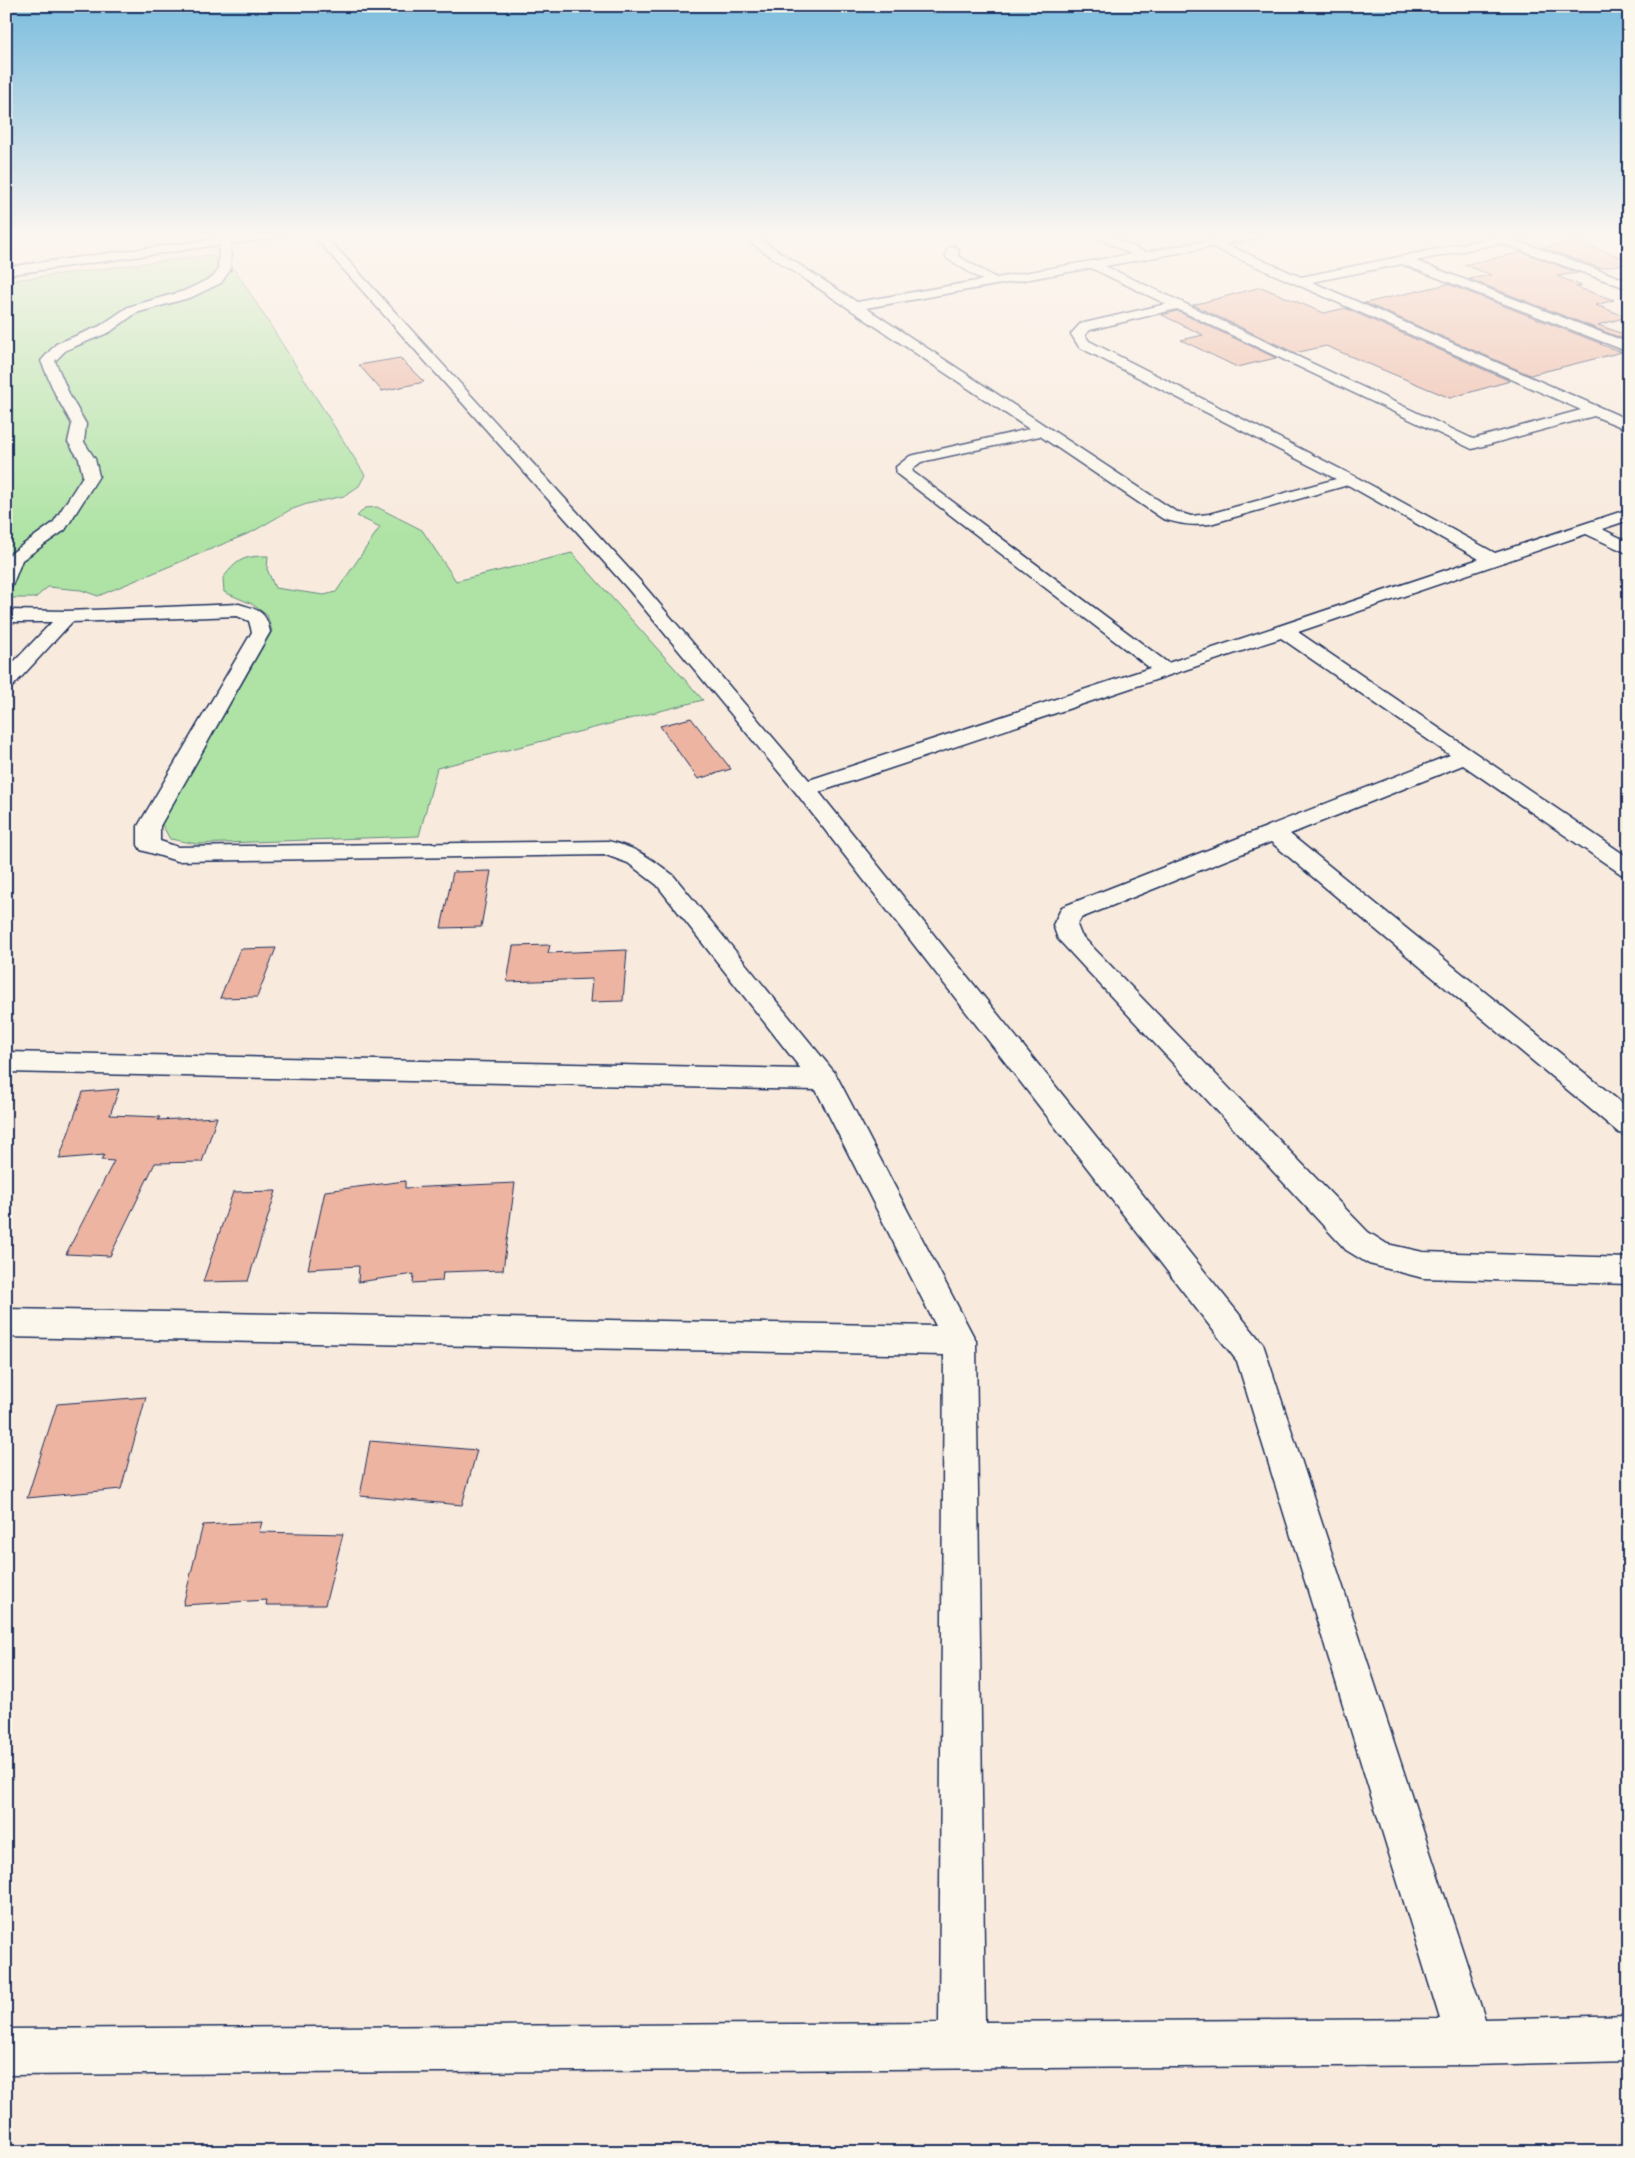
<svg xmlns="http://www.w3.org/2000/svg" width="1635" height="2158" viewBox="0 0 1635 2158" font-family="Mynerve,sans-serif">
<rect width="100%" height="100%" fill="#f8eadd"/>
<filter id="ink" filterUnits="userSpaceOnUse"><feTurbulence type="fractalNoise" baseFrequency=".02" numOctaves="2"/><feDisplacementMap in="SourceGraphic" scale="10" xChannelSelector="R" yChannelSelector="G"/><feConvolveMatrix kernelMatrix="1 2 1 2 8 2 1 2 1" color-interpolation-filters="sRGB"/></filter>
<g filter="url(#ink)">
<path fill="#afe3a5" stroke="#658982" d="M210,255L236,271L365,475L359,486L344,496L307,504L290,510L252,532L98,596L81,590L48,587L35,598H6V281Z
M377,507L422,530L456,581L572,553L703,700L437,768L419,836L197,844L170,839L161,823L272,631L267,615L252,604L224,592L223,578C238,559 243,556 268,556L267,569L275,588L324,595L336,592L380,527L357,516L365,508Z"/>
<path fill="#ecb4a1" stroke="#1b2f5e" d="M1576,241L1629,260V263L1600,268L1543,248Z
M1522,252L1578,273L1557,276L1582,286L1576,287L1614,300L1596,305L1627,317L1598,325L1629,336L1621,338L1469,279L1492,275L1464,265Z
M1448,284L1602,344H1600L1622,352L1530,375L1365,303Z
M1261,287L1324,313L1345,308L1510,381L1450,398L1326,346L1295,353L1193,305Z
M1177,311L1276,358L1237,367L1181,340L1203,335L1162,315Z
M400,358L424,382L382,391L359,365Z
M691,718L731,769L698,779L660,726Z
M491,871L481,927L441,928L453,872Z
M550,945L548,953L627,950L623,1001L590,1002L592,979L507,982L513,946Z
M276,948L257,997L220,998L240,949Z
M119,1089L110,1115L160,1117L158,1120L217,1117L202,1162L155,1163L110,1256L66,1254L114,1161L101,1160L104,1155L59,1159L83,1092Z
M405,1181V1188L515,1183L503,1270L443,1272L442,1281L413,1283L414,1274L358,1282L359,1266L308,1269L325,1191Z
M276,1191L248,1281L203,1282L233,1192Z
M146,1397L121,1489L27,1498L57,1404Z
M370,1441L477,1450L462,1505L360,1496Z
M262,1522L259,1532L343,1534L325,1605H266L267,1600L183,1605L203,1525Z"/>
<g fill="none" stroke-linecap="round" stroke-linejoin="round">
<defs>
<path id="minor" d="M261,233H292L286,236L231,244L230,270L221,283L192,297L136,313L110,332L66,350L55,361L70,396L86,424L84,442L95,459L99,476L65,530L22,560L12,586L6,587V557L53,523L83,476L79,459L68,442L72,424L56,396L41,361L56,344L100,326L128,307L184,291L213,277L218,270L219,245L6,275V267Z
M311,233H323L640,581L809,780L1150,668L897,474L896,467L910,456L1029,429L736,233H750L857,302L982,280L948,259L946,257L947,249L953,246L959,249L958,256L996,278L1131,254L1088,233H1103L1145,252L1250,233H1275L1269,236L1225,244L1301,277L1501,236L1539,233L1537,235L1515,240L1629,281V289L1501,243L1416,261L1629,343V352L1402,264L1312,282L1629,420V430L1594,416L1472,449L1177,309L1090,330L1085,335L1089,341L1356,477L1495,553L1629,509V520L1602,529L1629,542V554L1586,534L1298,632L1629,858V876L1621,874L1463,765L1290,834L1629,1109V1136L1619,1133L1271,842L1081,918L1077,925L1081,935L1368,1232L1387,1244L1423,1252L1629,1258V1284L1423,1278L1369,1264L1346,1250L1058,939L1053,925L1062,907L1450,755L1281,638L819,792L1263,1344L1485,2019L1629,2015V2061L1470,2065L6,2075V2029L939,2023L944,1355L6,1337V1309L936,1326L816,1090L6,1072V1052L801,1069L657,885L628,863L606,855L177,861L141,850L138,845V826L252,632L249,621L237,616L72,622L13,686L6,688V670L52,622H6V610L67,611L239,604C259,610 266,611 270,632L160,826V841L178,847L608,841C637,848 649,857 673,875L835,1073L976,1341L985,2022L1440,2019L1237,1361L797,794L628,589ZM1212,247L1581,410L1473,439L1105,266ZM1091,268L1166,304L1080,324L1071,334L1079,347L1336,479L1209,514L1191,516L1175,511L866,308ZM1040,436L1163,519C1181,524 1191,526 1210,524L1348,485L1479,559L1168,663L913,472L912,469L921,462Z"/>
</defs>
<use href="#minor" stroke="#1b2f5e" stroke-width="3"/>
<use href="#minor" fill="#fbf7ec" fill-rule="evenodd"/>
</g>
</g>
<linearGradient id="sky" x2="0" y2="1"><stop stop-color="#7bbdde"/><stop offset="0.44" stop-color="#fcf6f0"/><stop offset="1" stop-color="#fcf6f0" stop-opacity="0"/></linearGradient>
<rect width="1635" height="535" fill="url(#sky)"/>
<rect width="1635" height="2158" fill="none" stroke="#fbf7ec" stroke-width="25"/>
<rect x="12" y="12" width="1610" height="2133" fill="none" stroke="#1b2f5e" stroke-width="2" filter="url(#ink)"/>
</svg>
